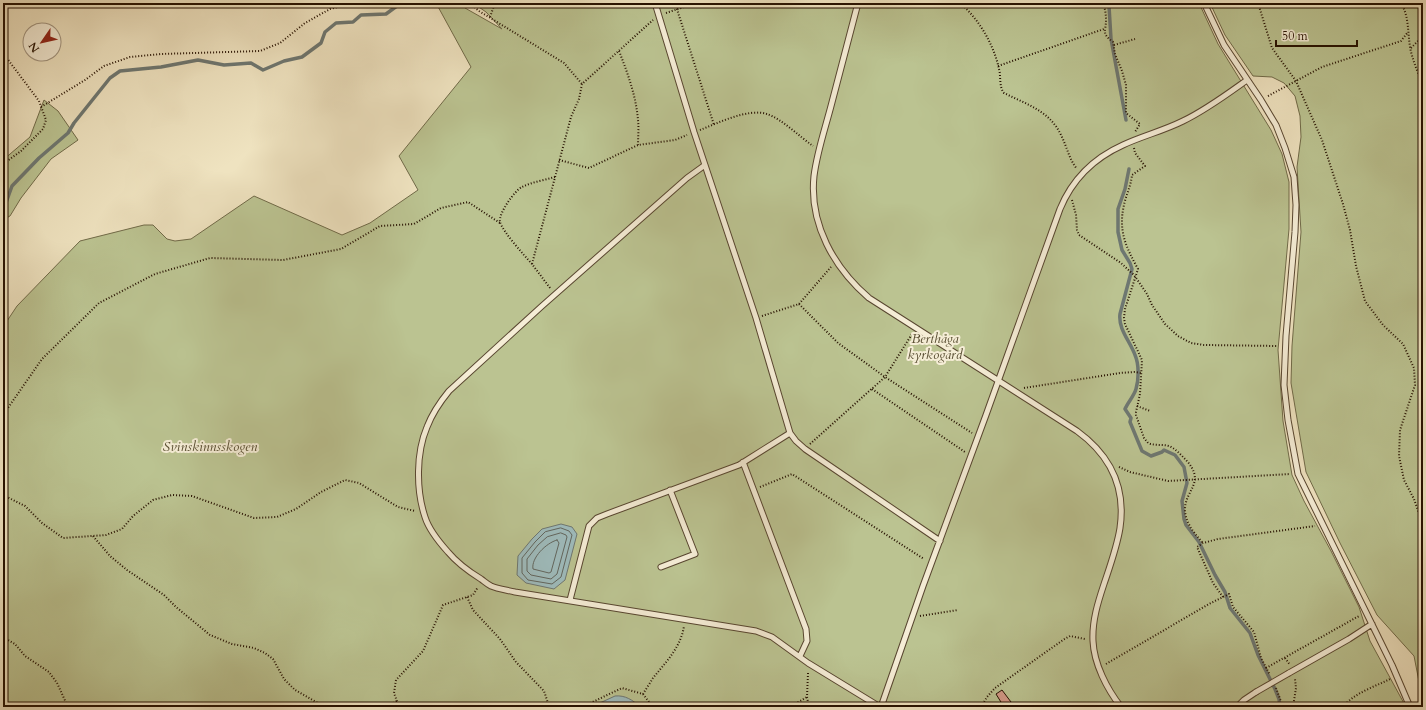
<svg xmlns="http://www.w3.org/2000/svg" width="1426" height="710" viewBox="0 0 1426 710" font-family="Cardo,serif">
<rect width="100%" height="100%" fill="#efe3c0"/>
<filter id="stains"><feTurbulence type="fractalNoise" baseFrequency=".005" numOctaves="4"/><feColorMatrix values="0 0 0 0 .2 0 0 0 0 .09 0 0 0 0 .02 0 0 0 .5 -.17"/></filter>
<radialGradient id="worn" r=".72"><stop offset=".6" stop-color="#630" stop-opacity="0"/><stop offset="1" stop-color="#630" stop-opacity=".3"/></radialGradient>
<path fill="#bbc391" stroke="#706a48" d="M436,3H462L465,8L502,29L486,12L473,3H1199L1218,44L1271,130L1282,154L1289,182V229L1278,350L1283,421L1292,475L1304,501L1331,551L1359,607L1370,641L1406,707H3V327L17,306L80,241L144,225H153L167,239L175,241L191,239L254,196L342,235L370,223L418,190L399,156L471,67Z
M1210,3H1423V702L1414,656L1377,615L1340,543L1306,472L1291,383L1292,346L1301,232L1297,167L1301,137L1300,116L1295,96L1284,83L1272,77L1253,76L1225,35Z
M44,100L58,111L78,140L51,159L21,198L10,216L3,220V160L30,137Z"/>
<path fill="#9ebbbc" stroke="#6e7771" d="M561,524L572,527L577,534L565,580L554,589L526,583L517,575L518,556L532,539L542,529Z
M615,696C625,695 633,700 640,707H591Z"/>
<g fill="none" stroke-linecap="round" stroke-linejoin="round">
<path stroke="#62665e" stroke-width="1" d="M561,528L569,531L572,535L561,577L552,584L528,580L522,573V558L535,542L545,532Z
M561,533L566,535L567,537L557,574L551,579L531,575L527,571V559L538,545L547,537Z
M557,540L559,543L551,572L549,573L533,569C531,558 546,543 557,540Z"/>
<path stroke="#6e7771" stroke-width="3.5" d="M1108,3L1109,6L1111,39L1126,120
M1129,169L1125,189L1118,209V232L1122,250L1130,263L1132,269L1120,314C1118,329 1130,341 1135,355C1139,364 1139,379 1136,389C1134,396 1128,402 1125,409L1131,418L1130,422L1142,451L1151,456L1162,452L1164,450L1175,455L1184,467L1187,483L1182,501L1184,519L1186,525L1199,542L1215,575L1225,592L1230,608L1250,633L1258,655L1275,689L1279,699L1280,707
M3,211L12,186L39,158L68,133L74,123L110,78L120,71L161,67L198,60L224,65L251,63L263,70L284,61L302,57L321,43L325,32L336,23L353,22L361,15L386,14L401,3"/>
</g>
<path fill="#d39a88" stroke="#261100" d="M1002,690L1011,702L1004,707L996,694Z"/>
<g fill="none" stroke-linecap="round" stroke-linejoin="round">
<defs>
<path id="service" d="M655,3L694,132L756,318L790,433L796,441L805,449L940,541
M858,3C849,37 840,71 831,106C825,129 817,152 814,176C809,224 834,268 869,298L1077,431C1110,455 1126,487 1120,528C1117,547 1110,566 1104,584C1098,602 1092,621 1093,641C1094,664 1107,689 1121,707
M1204,3L1224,45L1261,100L1276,125L1285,148L1294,177L1296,205L1295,232L1286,336L1284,385L1288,420L1298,474L1392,665L1410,707
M705,165L687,178L542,306L449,391C440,402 432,414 427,427C416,453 416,490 425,517C429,530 439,542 448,552C458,564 468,571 481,579C484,581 487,584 491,586C498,589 507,590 515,592L756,631L772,637L808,663L880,707
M743,462L806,629L807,641L800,656
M661,567L695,554L670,490
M570,600L589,526L597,518L607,514L739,465L790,433
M1289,673L1349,639L1372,624
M881,707L923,586L986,415L1060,209C1072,180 1094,158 1123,145C1142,136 1163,131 1183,121C1206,110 1226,95 1247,80
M1237,707L1244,700L1256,692"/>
</defs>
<use href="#service" stroke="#584630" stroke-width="7"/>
<path stroke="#261100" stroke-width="2" stroke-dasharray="1 2" stroke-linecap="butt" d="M470,3L479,11L564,63L582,84
M675,3L714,125
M960,3C979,19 994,45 999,69C1001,77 999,87 1004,93C1026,104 1050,111 1061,135C1067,147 1069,159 1077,169
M1103,3C1105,8 1106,14 1106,20C1106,32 1101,33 1113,42L1115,54L1122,71L1126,85V113L1140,124L1135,132
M1258,3L1272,48L1296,81L1322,140L1343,204L1350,230L1356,266L1365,301L1383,325L1403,344L1414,368L1415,385L1400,430L1399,456L1404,480L1414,499L1423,525
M1401,3C1410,18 1407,34 1411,52C1414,63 1418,74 1423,84
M666,13L696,3
M490,17L495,3
M1114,45L1135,39
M1411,48L1423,36
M619,51C628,74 636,96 638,120C639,128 638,137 638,145
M3,53L39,101L46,120L43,129L21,151L3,164
M998,66L1104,29
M1268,96L1322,67L1401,41L1408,32
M41,107L85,80L104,66L130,57L161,54L260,51L280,43L305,23L330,9L354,3
M700,130C718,123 748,108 767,114C782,119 800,137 813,146
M1134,148L1135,153L1145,166L1132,175C1131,186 1126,195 1124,205C1118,231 1126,247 1138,269L1125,309L1124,318L1125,324L1142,360L1140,394L1136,412V415L1144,438L1148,443C1155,446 1162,444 1169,446C1176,449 1181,455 1186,460C1207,483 1184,490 1185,511C1186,524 1195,534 1203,543
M559,160L589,168L638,145L675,140L687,135
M1072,200L1076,215L1077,230L1079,235L1121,263L1134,275L1147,294L1152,305L1165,324L1178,336L1191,343L1204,345L1278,346
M532,264C524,255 503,232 500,222C498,214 515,190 522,187C532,182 545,180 555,177
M550,288L532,264L571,117L579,99L582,84L653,20
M799,304L838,343L885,377L972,433
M762,316L799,304L831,267
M1024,388L1120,373L1134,372L1142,373
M872,389L965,452
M1137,406L1150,411
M3,415L42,359L99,303L155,274L210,258L283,260L341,249L380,226L414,224L441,208L468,202L500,223
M810,444L885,377L912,334
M1119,467L1130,472L1168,481L1290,474
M760,487L792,474L924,559
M3,495L25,506L42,523L63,538L106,535L122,529L133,516L153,500L172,495L192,496L254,518L277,517L296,509L321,492L345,480L359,483L398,507L415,511
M93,536L110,556L127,570L164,595L176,607L210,635L232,644L254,648L265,653L273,659L284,679L295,690L325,707
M467,597L473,610L500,639L516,662L544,691L549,706
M1223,597L1213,583L1197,547L1203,543L1218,539L1315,526
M920,616L958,610
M3,637L15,644L25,656L49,672L57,683L68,707
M1285,658L1290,665
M1106,664L1209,604L1229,594L1233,607L1254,632L1261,658L1270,675
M1266,668L1359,616
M808,673L807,697L809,707
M1276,688L1283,707
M643,694L649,702L651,707
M549,706L554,707
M385,707L397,701
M399,707L394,693L396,680L423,651L443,605L473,595L478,587
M582,707L622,688L643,694C646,689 650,683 653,678C666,662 681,647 684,626
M790,707L807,697
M981,707L987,697L995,688L1063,640L1070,636L1085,639
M1293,707L1296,688L1295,679
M1343,707C1354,693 1374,687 1390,679"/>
<use href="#service" stroke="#f5edd6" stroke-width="5"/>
<defs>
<path id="service-bridge" d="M1256,692L1289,673"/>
</defs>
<use href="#service-bridge" stroke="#584630" stroke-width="7" stroke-linecap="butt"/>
<use href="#service-bridge" stroke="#f5edd6" stroke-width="5"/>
</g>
<g text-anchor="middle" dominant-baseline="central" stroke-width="4" stroke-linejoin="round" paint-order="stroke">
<g font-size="14" font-style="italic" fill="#5a4f33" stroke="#f5edd6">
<text x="935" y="338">Berthåga<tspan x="935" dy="16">kyrkogård</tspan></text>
<text x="210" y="446">Svinskinnsskogen</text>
</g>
</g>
<rect width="1426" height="710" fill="none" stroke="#efe3c0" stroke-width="16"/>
<rect x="4" y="4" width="1418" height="702" fill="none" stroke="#261100" stroke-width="2"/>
<rect x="8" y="8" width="1410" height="694" fill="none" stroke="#261100"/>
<g transform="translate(42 42) rotate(236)"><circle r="19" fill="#f5edd6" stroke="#a29580"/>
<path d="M0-3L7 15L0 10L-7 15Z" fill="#8f2418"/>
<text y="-6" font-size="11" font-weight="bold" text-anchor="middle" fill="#261100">N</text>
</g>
<path d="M1276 40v6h81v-6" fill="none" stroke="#261100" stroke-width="2"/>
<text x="1282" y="40" font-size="12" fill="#261100" stroke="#f5edd6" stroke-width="3" paint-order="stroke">50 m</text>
<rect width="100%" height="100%" filter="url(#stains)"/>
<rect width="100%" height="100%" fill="url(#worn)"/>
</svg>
